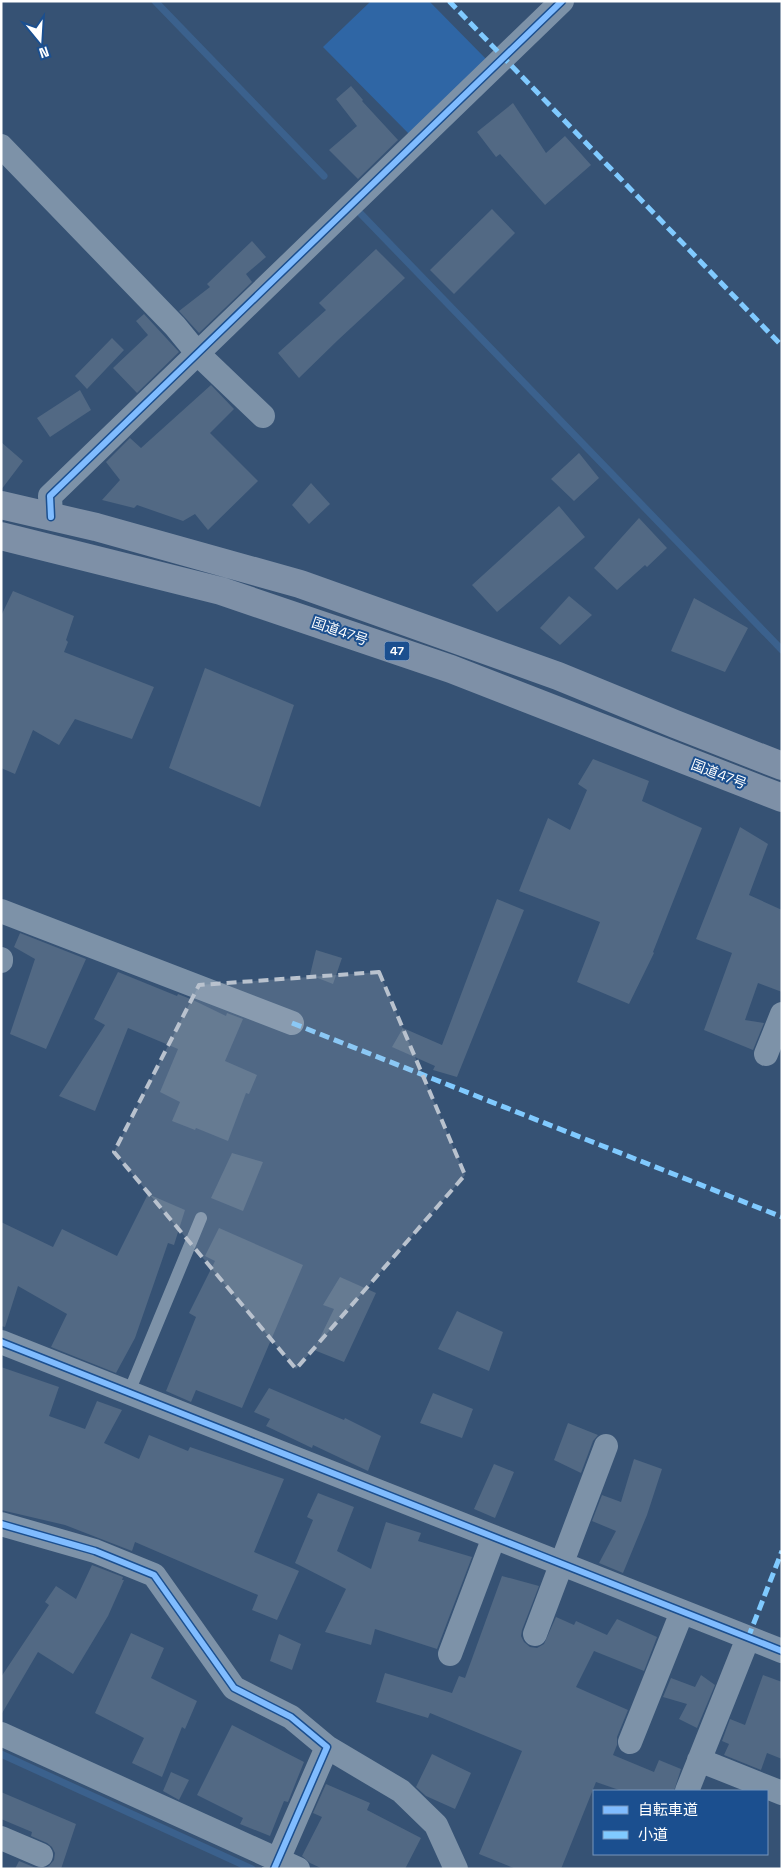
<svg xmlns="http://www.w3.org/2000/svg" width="783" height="1870" viewBox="0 0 783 1870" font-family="'Space Grotesk','Noto Sans JP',sans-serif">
<rect width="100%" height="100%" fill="#365274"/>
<path fill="#2f66a5" d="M371,1H429L488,61L411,136L323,47Z"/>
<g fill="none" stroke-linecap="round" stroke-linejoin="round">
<path stroke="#3b618d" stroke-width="7" d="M155,1L324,176
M361,214L782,650
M1,1754L252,1869"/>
</g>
<path fill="#526984" d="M351,86L363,100L362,101L398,140L358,179L329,150L357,126L336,99Z
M513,103L546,153L565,136L591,165L545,205L500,154L496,157L477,132Z
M492,209L515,233L454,294L430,270Z
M252,241L266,257L246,274L252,282L199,333L179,311L210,287L207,284Z
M376,249L405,278L338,340L299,378L278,353L326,310L319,303Z
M144,314L179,352L137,393L113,368L148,335L136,321Z
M112,338L124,350L87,389L75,376Z
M211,385L234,409L210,433L258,481L208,530L195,514L183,521L137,505L134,508L102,500L120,480L106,462L130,438L141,448Z
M80,390L91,410L50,437L37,418Z
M1,442L23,461L1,490Z
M579,453L599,478L574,501L551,479Z
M311,483L330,504L309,524L292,505Z
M559,506L585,537L497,612L472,585Z
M639,518L667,548L647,567L645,565L617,590L594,568Z
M13,591L74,616L66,640L68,642L64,652L154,687L132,739L75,719L59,745L33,730L15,774L1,768V616Z
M569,596L592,615L560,645L540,628Z
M694,598L748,628L725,672L671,651Z
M205,668L294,705L260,807L169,768Z
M593,759L649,781L642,801L702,828L653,952L654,953L629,1004L577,982L600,922L519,891L548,818L570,830L587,790L578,784Z
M740,827L768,844L749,895L782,910V992L758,983L745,1020L764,1023L753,1050L704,1030L732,953L696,939Z
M497,899L524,910L457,1077L433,1070L435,1066L392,1047L403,1028L442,1045Z
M20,933L86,959L46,1049L10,1034L35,959L14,947Z
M316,950L342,958L333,984L310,975Z
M118,972L177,996L178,994L193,1000L226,1016L227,1013L243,1019L225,1061L257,1075L249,1094L246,1093L228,1141L196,1128L195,1130L172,1121L180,1102L160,1092L178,1049L128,1028L95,1111L59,1096L105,1025L94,1019Z
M232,1153L263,1162L243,1211L211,1198Z
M148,1194L185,1210L174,1245L168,1243L135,1338L116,1373L51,1347L67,1314L18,1286L5,1327L1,1326V1222L53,1247L62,1229L117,1256Z
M219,1228L303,1265L242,1408L196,1390L191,1402L166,1391L196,1317L189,1313L215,1261L205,1256Z
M340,1277L376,1293L344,1362L314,1350L334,1309L323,1305Z
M457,1311L503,1332L489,1371L438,1349Z
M1,1367L59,1387L49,1416L85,1429L97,1401L122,1410L104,1443L139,1459L149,1435L188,1451L190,1447L284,1479L254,1552L299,1571L277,1620L252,1610L258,1595L135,1542L132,1551L65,1525L1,1510Z
M269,1388L344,1420L345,1418L381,1436L368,1471L313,1445L312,1448L266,1426L270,1419L254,1412Z
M433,1393L473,1409L462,1438L420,1423Z
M568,1423L598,1435L593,1441L581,1473L554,1460Z
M634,1459L662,1469L647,1515L623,1573L599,1563L616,1531L592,1521L602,1495L621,1502Z
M494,1464L514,1472L495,1518L474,1509Z
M318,1493L354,1507L337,1551L371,1569L386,1522L421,1533L418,1541L472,1557L437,1649L375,1629L371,1645L325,1632L346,1589L295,1563L313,1520L307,1517Z
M92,1565L123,1577L122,1580H124L108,1616L73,1674L38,1652L1,1715V1677L49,1605L45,1602L56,1586L76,1599Z
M502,1576L539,1586L522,1630L521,1636L524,1642L530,1647L537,1648L544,1644L556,1617L574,1625L576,1621L607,1635L617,1619L657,1637L644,1671L594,1651L576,1687L628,1710L617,1737V1745L613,1755L654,1772L659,1760L681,1769L674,1791H622L596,1782L561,1869H516L479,1854L522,1751L430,1713L428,1718L376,1702L385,1673L452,1693L459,1676L465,1678Z
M131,1633L164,1648L151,1678L197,1701L185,1729L182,1727L162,1777L132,1763L144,1738L95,1713Z
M279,1634L301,1644L292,1670L270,1661Z
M701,1675L715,1685L697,1728L679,1719L687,1704L663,1697L671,1678L695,1687Z
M763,1675L782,1682V1759L767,1753L761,1770L724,1755L729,1744L722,1741L730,1719L745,1725Z
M232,1725L304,1762L288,1802L284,1801L270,1836L240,1824L243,1818L197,1795Z
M432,1754L471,1773L455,1809L426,1796L416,1787Z
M171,1772L189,1780L179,1800L163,1791Z
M326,1784L370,1803L367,1810L421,1838L405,1869H323L310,1863L302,1856L322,1817L313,1813Z
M1,1792L76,1824L61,1869H15L19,1861L36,1868L42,1869L49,1866L54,1860L55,1853L52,1847L47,1843L31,1836L32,1832L1,1819Z"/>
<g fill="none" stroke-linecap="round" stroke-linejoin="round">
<path stroke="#7d92a8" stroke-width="12" d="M129,1392L201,1218"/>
<path stroke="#7d92a8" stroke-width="24" d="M1,146L175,326L198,354L263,416
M51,517L50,496L562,1
M1,911L292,1023
M1,959V961
M766,1054L782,1014
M1,1342L782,1651
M1,1524L95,1551L154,1575L234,1688L291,1717L327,1747L274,1869
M535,1634L606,1446
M450,1654L494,1537
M1,1734L298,1869
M630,1742L682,1612
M327,1747L401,1791L436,1825L456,1869
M699,1760L782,1793
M687,1791L748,1638
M1,1838L41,1855"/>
<path stroke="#7e90a7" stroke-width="28" d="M1,505L96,527L300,584L558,676L675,724L782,766
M1,536L221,591L451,669L782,798"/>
<path stroke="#80caff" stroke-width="5" stroke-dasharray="10 5" stroke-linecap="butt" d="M449,1L782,346
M292,1023L782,1217
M748,1638L782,1551"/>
<defs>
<path id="cycleway" d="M51,517L50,496L562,1
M1,1342L782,1651
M1,1524L95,1551L154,1575L234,1688L291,1717L327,1747L274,1869"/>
</defs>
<use href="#cycleway" stroke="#1b4f8f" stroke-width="9"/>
<use href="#cycleway" stroke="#80bcff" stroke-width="6"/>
</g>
<path fill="#b9c2ce" fill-opacity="0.2" stroke="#b9c2ce" stroke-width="4" stroke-dasharray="10 6" stroke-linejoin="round" d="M379,972L465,1175L296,1369L114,1152L199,985Z"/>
<g text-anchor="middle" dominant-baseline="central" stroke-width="4" stroke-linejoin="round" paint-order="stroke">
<rect fill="#1b4f8f" stroke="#bbcadd" stroke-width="1" x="384.5" y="641.5" width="25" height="19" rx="4"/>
<g font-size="12" font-weight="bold" fill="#fff">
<text x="397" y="651">47</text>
</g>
<g font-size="14" fill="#fff" stroke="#1b4f8f">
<text transform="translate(340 631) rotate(19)">国道47号</text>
<text transform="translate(719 774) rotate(21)">国道47号</text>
</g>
</g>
<rect width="783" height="1870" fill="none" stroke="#ffffff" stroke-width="5"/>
<rect x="593" y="1790" width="175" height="65" fill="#1b4f8f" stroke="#7695bc"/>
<rect x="603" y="1806" width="25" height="8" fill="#80bcff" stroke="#7695bc"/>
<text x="638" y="1815" font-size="15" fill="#ffffff">自転車道</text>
<rect x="603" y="1831" width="25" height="8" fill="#80caff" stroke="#7695bc"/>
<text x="638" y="1840" font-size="15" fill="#ffffff">小道</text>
<g transform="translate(40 40) rotate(162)" stroke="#1b4f8f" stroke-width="4" paint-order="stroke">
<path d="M0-4L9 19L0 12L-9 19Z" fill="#ffffff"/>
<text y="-8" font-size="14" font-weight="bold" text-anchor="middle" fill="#ffffff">N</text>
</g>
</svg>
